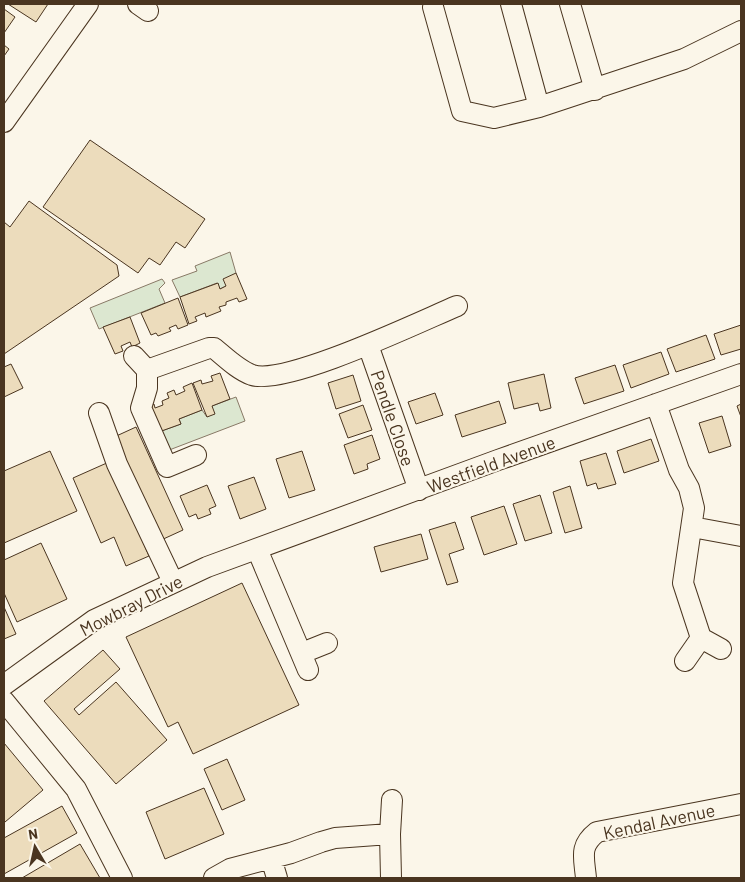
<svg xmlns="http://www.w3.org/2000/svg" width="745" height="882" viewBox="0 0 745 882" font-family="Barlow,sans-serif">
<rect width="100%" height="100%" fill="#fbf6e9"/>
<path fill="#dce7d0" stroke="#887966" d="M230,252L236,273L226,286L220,289L217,283L180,297L172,280L197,271L195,266Z
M162,279L165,283L159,289L165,303L99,329L90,308Z
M236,397L245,421L164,452L156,433L181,424L179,419L202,410L207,417L212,406Z"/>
<path fill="#ecdcbc" stroke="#4a3520" d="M8,4H48L36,22Z
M4,9L15,17L4,33Z
M4,45L9,49L4,56Z
M90,140L205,219L185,248L176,242L160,265L149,258L138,273L43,207Z
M29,201L117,265L119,276L4,354V222L10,227Z
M236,273L247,299L239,302L237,298L226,302V305L219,307L221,311L206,317L205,313L195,317L197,321L189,324L180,297L218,283L220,289L226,286L223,279Z
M178,298L188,325L178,329L176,325L169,328L171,331L158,336L156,333L151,335L141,313Z
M130,317L140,343L132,347L130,342L121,346L123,351L115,354L103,327Z
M741,325V349L721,355L714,334Z
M706,335L715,359L676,372L667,349Z
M661,352L669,374L631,388L623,365Z
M11,364L23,388L4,397V367Z
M615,365L624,391L584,404L575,378Z
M220,373L230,399L212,406L215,414L207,417L193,383L201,380L202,384L213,381L211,376Z
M544,374L551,408L540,411L538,403L514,409L508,383Z
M353,375L361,401L336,409L328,383Z
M192,383L202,410L179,419L181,424L156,433L145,407L154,404L155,408L163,405L162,401L169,398L167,393L174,390L176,395L185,391L183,387Z
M435,393L443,415L416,424L408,402Z
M499,401L506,423L462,437L455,415Z
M741,404V417L737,406Z
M363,405L372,430L348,438L339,414Z
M722,416L731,446L709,453L699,423Z
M136,427L183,530L159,541L112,438Z
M372,435L380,459L367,464L368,469L354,474L344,445Z
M651,439L659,461L624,473L617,451Z
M50,451L77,511L4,543V471Z
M302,451L315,490L289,498L276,459Z
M606,453L616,484L598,489L596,483L587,486L580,461Z
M109,462L149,556L126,566L114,537L101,543L73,478Z
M254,477L266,509L240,519L228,486Z
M207,485L216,506L209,509L211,514L198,519L196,514L189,517L180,496Z
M570,486L582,528L565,533L553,492Z
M540,495L552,533L525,541L513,504Z
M504,506L517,544L484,555L471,517Z
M455,522L464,549L449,554L458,582L447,585L429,530Z
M421,534L428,559L381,572L374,547Z
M41,543L67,599L17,622L4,593V560Z
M242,583L299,705L193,754L178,722L168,727L126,637Z
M4,607L16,634L4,639Z
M103,650L120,669L74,709L79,715L116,682L167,740L116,784L44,701Z
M4,743L43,790L5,822L4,821Z
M227,759L245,800L222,810L204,769Z
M204,788L224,834L165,859L146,812Z
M62,806L77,833L4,874V838Z
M80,844L100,878H22Z"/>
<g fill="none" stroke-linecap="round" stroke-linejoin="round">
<defs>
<path id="minor" d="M138,4L148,11
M511,4L539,107
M570,4L595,90
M433,7L462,111L494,118L539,107L684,59L741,31
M4,122L88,4
M368,345L419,490
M134,356L147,370
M656,404L679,470L689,488L694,508L683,583L701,638L721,649
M99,413L117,464L173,582
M196,455L167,467L141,408L147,388V370L209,348H214C225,357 238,370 252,375C286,386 419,322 457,306
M692,527L741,536
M257,549L308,670
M302,653L327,643
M685,661L701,638
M4,685L94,620L207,567L498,460L741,374
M4,701L76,789L122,878
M390,834L392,800
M271,858L277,878
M214,878L230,869L291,853L321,842L335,838L390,834L391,878
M586,878C584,857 579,846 597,832L741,804"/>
</defs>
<use href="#minor" stroke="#4a3520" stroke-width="22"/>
<use href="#minor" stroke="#fbf6e9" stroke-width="20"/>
</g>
<g text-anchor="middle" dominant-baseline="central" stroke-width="4" stroke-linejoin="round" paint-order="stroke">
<g font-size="18" fill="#4a3520" stroke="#fbf6e9">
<text transform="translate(393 418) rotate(71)">Pendle Close</text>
<text transform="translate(491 464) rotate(-20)">Westfield Avenue</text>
<text transform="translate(131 605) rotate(-27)">Mowbray Drive</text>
<text transform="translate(659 821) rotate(-12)">Kendal Avenue</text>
</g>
</g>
<rect width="745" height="882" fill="none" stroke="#4a3520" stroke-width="10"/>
<g transform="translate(35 847) rotate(351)" stroke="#fbf6e9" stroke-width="4" paint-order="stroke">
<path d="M0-4L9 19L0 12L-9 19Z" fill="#4a3520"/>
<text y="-8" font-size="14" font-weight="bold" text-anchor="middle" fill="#4a3520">N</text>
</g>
</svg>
